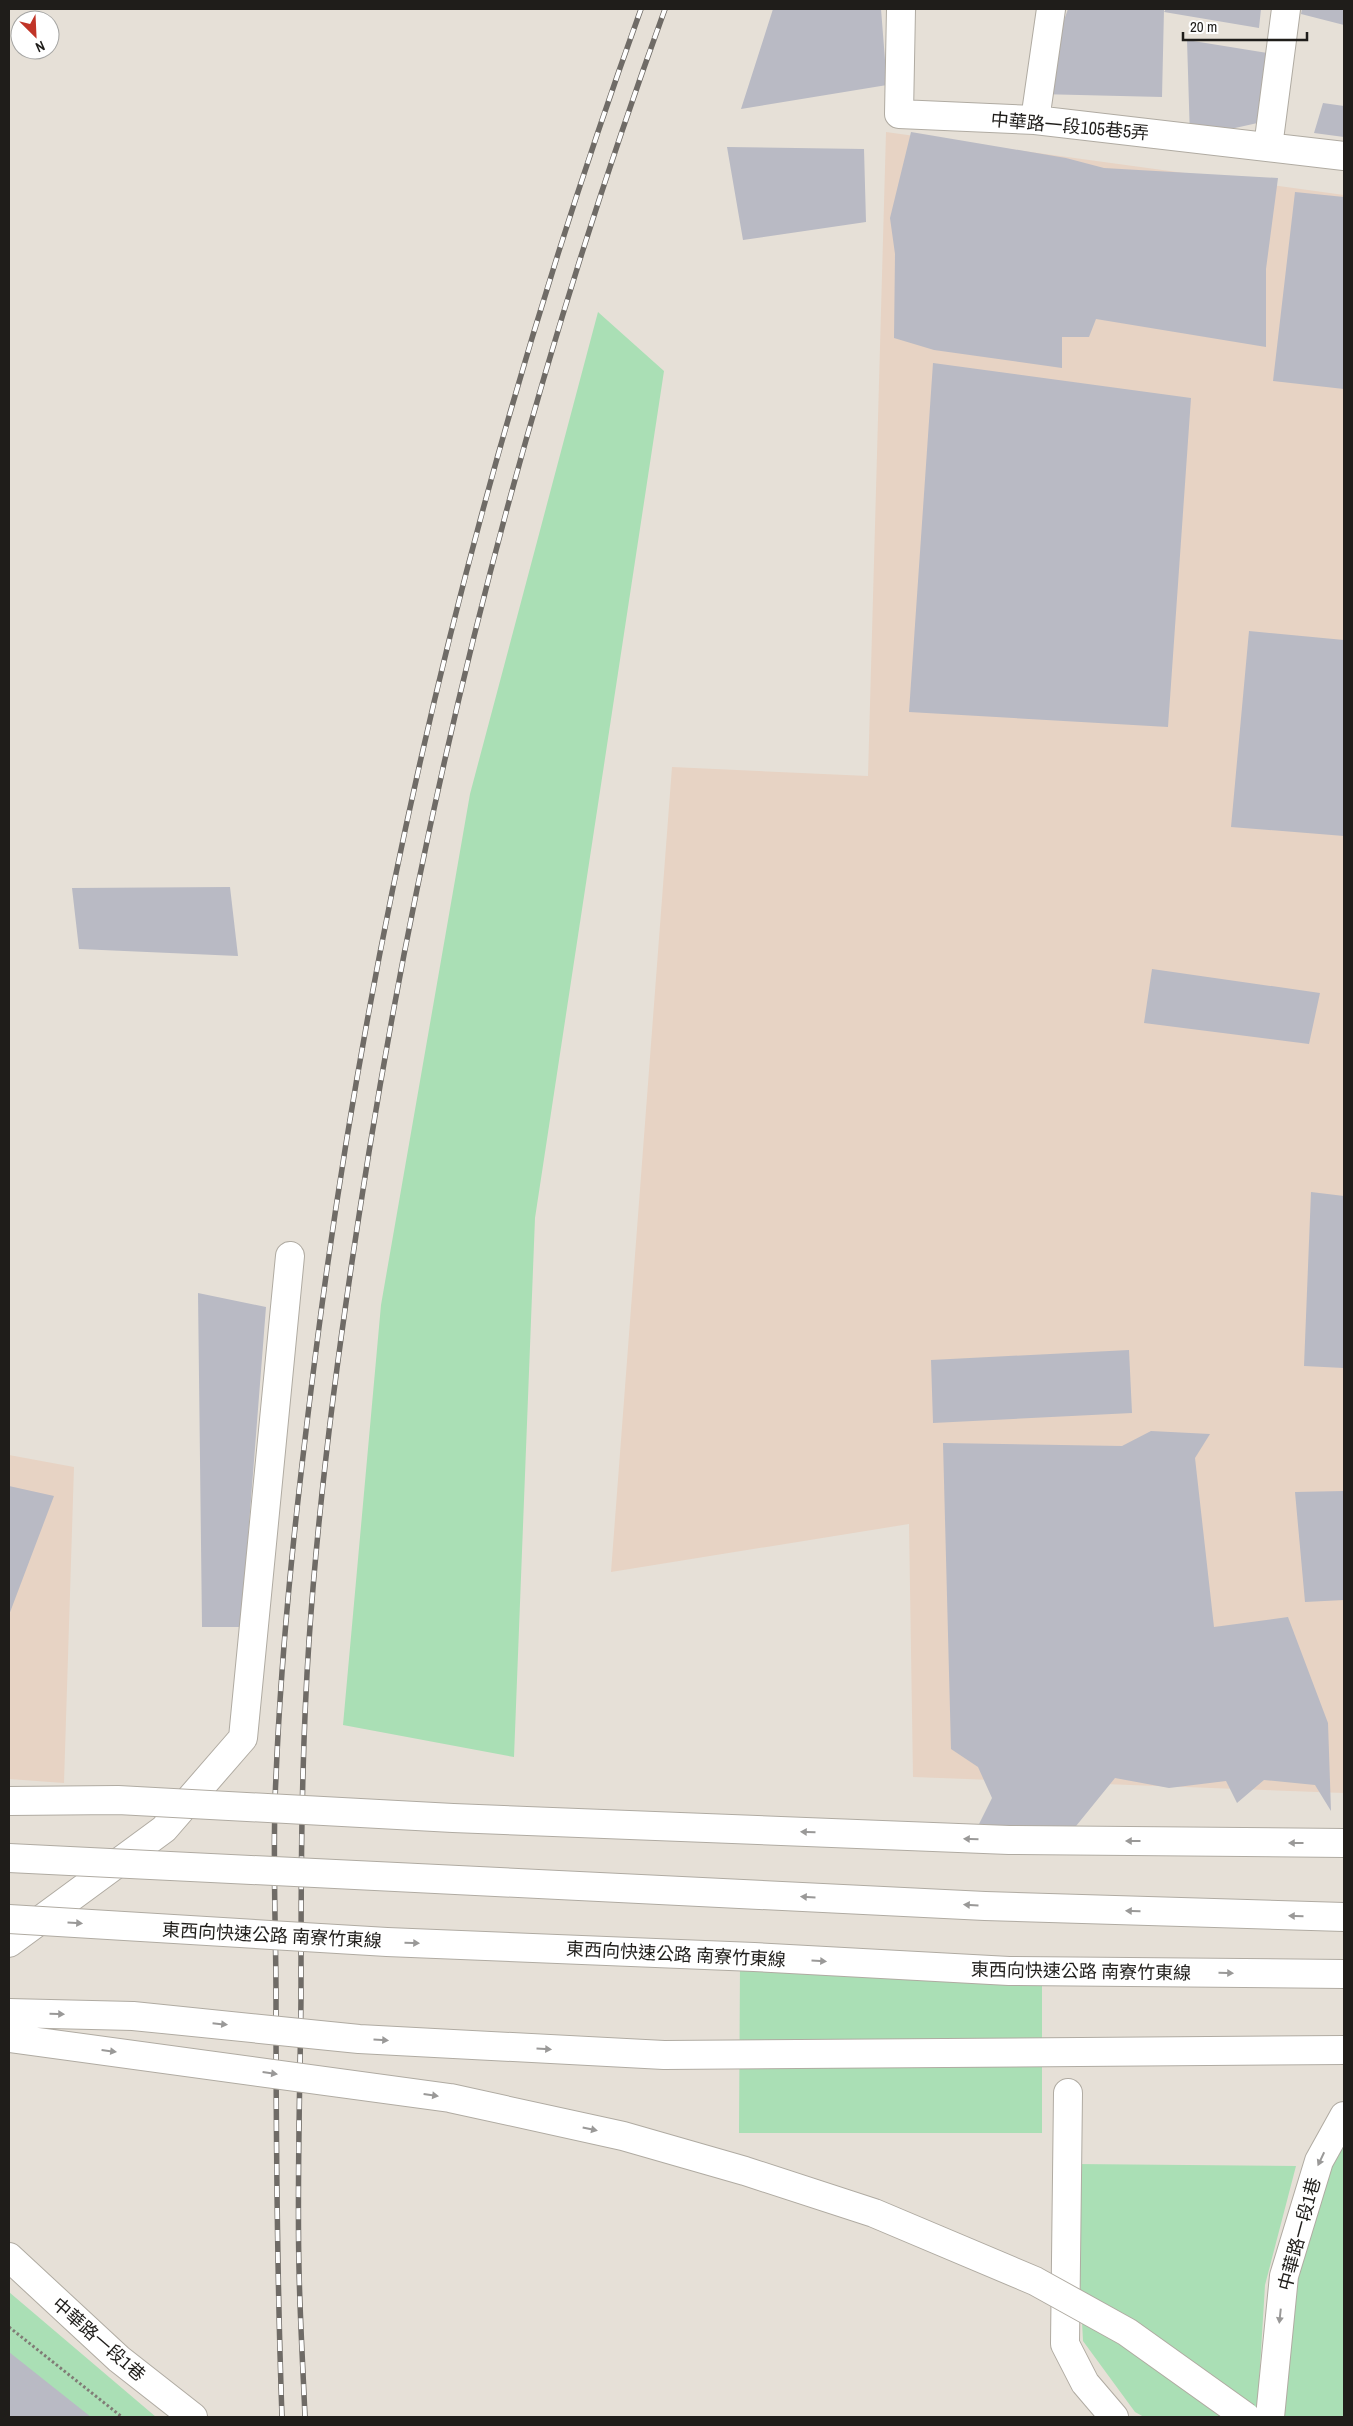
<svg xmlns="http://www.w3.org/2000/svg" width="1353" height="2426" viewBox="0 0 1353 2426" font-family="'Archivo Narrow','Noto Sans TC',sans-serif">
<rect width="100%" height="100%" fill="#e6e0d7"/>
<path fill="#e7d3c4" d="M886,132L1344,195V1793L913,1777L909,1524L611,1572L672,767L868,776Z
M9,1455L74,1467L64,1783L9,1779Z"/>
<path fill="#aadfb5" d="M598,312L664,371L535,1218L514,1757L343,1725L381,1305L470,794Z
M740,1964H1042V2133H739Z
M1344,2144V2417H1282L1294,2277L1325,2177Z
M1074,2164L1296,2166L1265,2285L1257,2417H1144L1135,2412L1083,2341Z
M9,2292L156,2417H9Z"/>
<path fill="#b9bac4" d="M773,9H881L887,85L741,109Z
M1068,9H1164L1162,97L1038,94Z
M1166,9H1261L1259,28L1164,12Z
M1302,9H1344V25L1301,14Z
M1187,40L1280,55L1271,120L1190,138Z
M1323,103L1344,106V137L1314,133Z
M911,132L1066,158L1104,168L1278,178L1266,269V347L1096,319L1089,337H1062V368L934,350L894,338L895,254L890,218Z
M727,147L864,149L866,222L743,240Z
M1295,192L1344,197V389L1273,381Z
M933,363L1191,398L1168,727L909,712Z
M1249,631L1344,640V836L1231,827Z
M230,887L238,956L79,949L72,888Z
M1152,969L1320,993L1309,1044L1144,1023Z
M1311,1192L1344,1196V1368L1304,1366Z
M198,1293L266,1307L241,1627H202Z
M1129,1350L1132,1413L933,1423L931,1360Z
M1151,1431L1210,1434L1195,1458L1214,1627L1288,1617L1328,1723L1331,1811L1315,1785L1264,1780L1237,1803L1226,1781L1169,1788L1115,1778L1072,1831L979,1824L992,1798L978,1767L951,1749L943,1443L1122,1446Z
M9,1486L54,1496L9,1615Z
M1344,1491V1600L1305,1602L1295,1492Z
M9,2352L91,2417H9Z"/>
<g fill="none" stroke-linecap="round" stroke-linejoin="round">
<defs>
<path id="minor" d="M901,9L899,114L1035,120L1344,156
M1035,120L1051,9
M1268,147L1286,9
M9,1943L164,1829L243,1738L290,1256
M1068,2093L1065,2344L1085,2383L1114,2417
M9,2257L119,2359L193,2417
M1270,2417L1284,2276L1319,2161L1344,2116"/>
</defs>
<use href="#minor" stroke="#b0aba2" stroke-width="30"/>
<path stroke="#807c76" stroke-width="3" stroke-dasharray="2.5 2.5" stroke-linecap="butt" d="M9,2327L122,2417"/>
<use href="#minor" stroke="#fff" stroke-width="28"/>
<defs>
<path id="rail" d="M282,2417C277,2278 276,2138 276,1998C276,1925 272,1850 276,1777C282,1629 299,1482 318,1335C377,883 486,438 641,9
M305,2417C303,2368 300,2319 299,2269C297,2179 300,2089 301,1998C301,1879 301,1760 309,1641C320,1478 343,1314 369,1152C432,762 530,380 665,9"/>
</defs>
<use href="#rail" stroke="#6f6b66" stroke-width="5.5"/>
<use href="#rail" stroke="#fff" stroke-width="4" stroke-dasharray="11" stroke-linecap="butt"/>
<defs>
<path id="highway-bridge" d="M9,1801L118,1800L453,1818L1009,1840L1344,1843
M9,1858L985,1906L1344,1917
M9,1919L387,1942L754,1957L1009,1971L1344,1974
M9,2013L133,2016L359,2039L664,2055L1344,2050
M9,2038L450,2098L623,2136L745,2171L874,2213L1035,2281L1127,2332L1246,2417"/>
</defs>
<use href="#highway-bridge" stroke="#b0aba2" stroke-width="30" stroke-linecap="butt"/>
<use href="#highway-bridge" stroke="#fff" stroke-width="28"/>
</g>
<defs><path id="oneway-solid" d="M-6-.8H1V-3.2L6.5 0L1 3.2V.8H-6Z" transform="scale(1.25)"/></defs>
<g fill="#9a9998">
<use href="#oneway-solid" transform="translate(808 1832) rotate(-178)"/>
<use href="#oneway-solid" transform="translate(971 1839) rotate(-178)"/>
<use href="#oneway-solid" transform="translate(1133 1841) rotate(-180)"/>
<use href="#oneway-solid" transform="translate(1296 1843) rotate(-180)"/>
<use href="#oneway-solid" transform="translate(808 1897) rotate(-177)"/>
<use href="#oneway-solid" transform="translate(971 1905) rotate(-177)"/>
<use href="#oneway-solid" transform="translate(1133 1911) rotate(-178)"/>
<use href="#oneway-solid" transform="translate(1296 1916) rotate(-179)"/>
<use href="#oneway-solid" transform="translate(75 1923) rotate(3)"/>
<use href="#oneway-solid" transform="translate(412 1943) rotate(2)"/>
<use href="#oneway-solid" transform="translate(819 1961) rotate(3)"/>
<use href="#oneway-solid" transform="translate(1226 1973) rotate(1)"/>
<use href="#oneway-solid" transform="translate(57 2014) rotate(1)"/>
<use href="#oneway-solid" transform="translate(220 2024) rotate(6)"/>
<use href="#oneway-solid" transform="translate(381 2040) rotate(3)"/>
<use href="#oneway-solid" transform="translate(544 2049) rotate(3)"/>
<use href="#oneway-solid" transform="translate(109 2051) rotate(7)"/>
<use href="#oneway-solid" transform="translate(270 2073) rotate(8)"/>
<use href="#oneway-solid" transform="translate(431 2095) rotate(8)"/>
<use href="#oneway-solid" transform="translate(590 2129) rotate(12)"/>
<use href="#oneway-solid" transform="translate(1321 2159) rotate(115)"/>
<use href="#oneway-solid" transform="translate(1280 2316) rotate(96)"/>
</g>
<g text-anchor="middle" dominant-baseline="central" stroke-width="4" stroke-linejoin="round" paint-order="stroke">
<g font-size="18" fill="#1f1d1a" stroke="#fff">
<text transform="translate(1070 126) rotate(5)">中華路一段105巷5弄</text>
<text transform="translate(272 1935) rotate(3)">東西向快速公路 南寮竹東線</text>
<text transform="translate(676 1954) rotate(3)">東西向快速公路 南寮竹東線</text>
<text transform="translate(1081 1971) rotate(1)">東西向快速公路 南寮竹東線</text>
<text transform="translate(1299 2234) rotate(-75)">中華路一段1巷</text>
<text transform="translate(99 2339) rotate(41)">中華路一段1巷</text>
</g>
</g>
<rect width="1353" height="2426" fill="none" stroke="#1f1d1a" stroke-width="20"/>
<g transform="translate(35 35) rotate(156)"><circle r="24" fill="#ffffff" stroke="#a5a5a3"/>
<path d="M0-4L9 19L0 12L-9 19Z" fill="#c13427"/>
<text y="-8" font-size="14" font-weight="bold" text-anchor="middle" fill="#1f1d1a">N</text>
</g>
<path d="M1183 32v8h124v-8" fill="none" stroke="#1f1d1a" stroke-width="2.5"/>
<text x="1190" y="32" font-size="15" fill="#1f1d1a" stroke="#ffffff" stroke-width="4" paint-order="stroke">20 m</text>
</svg>
